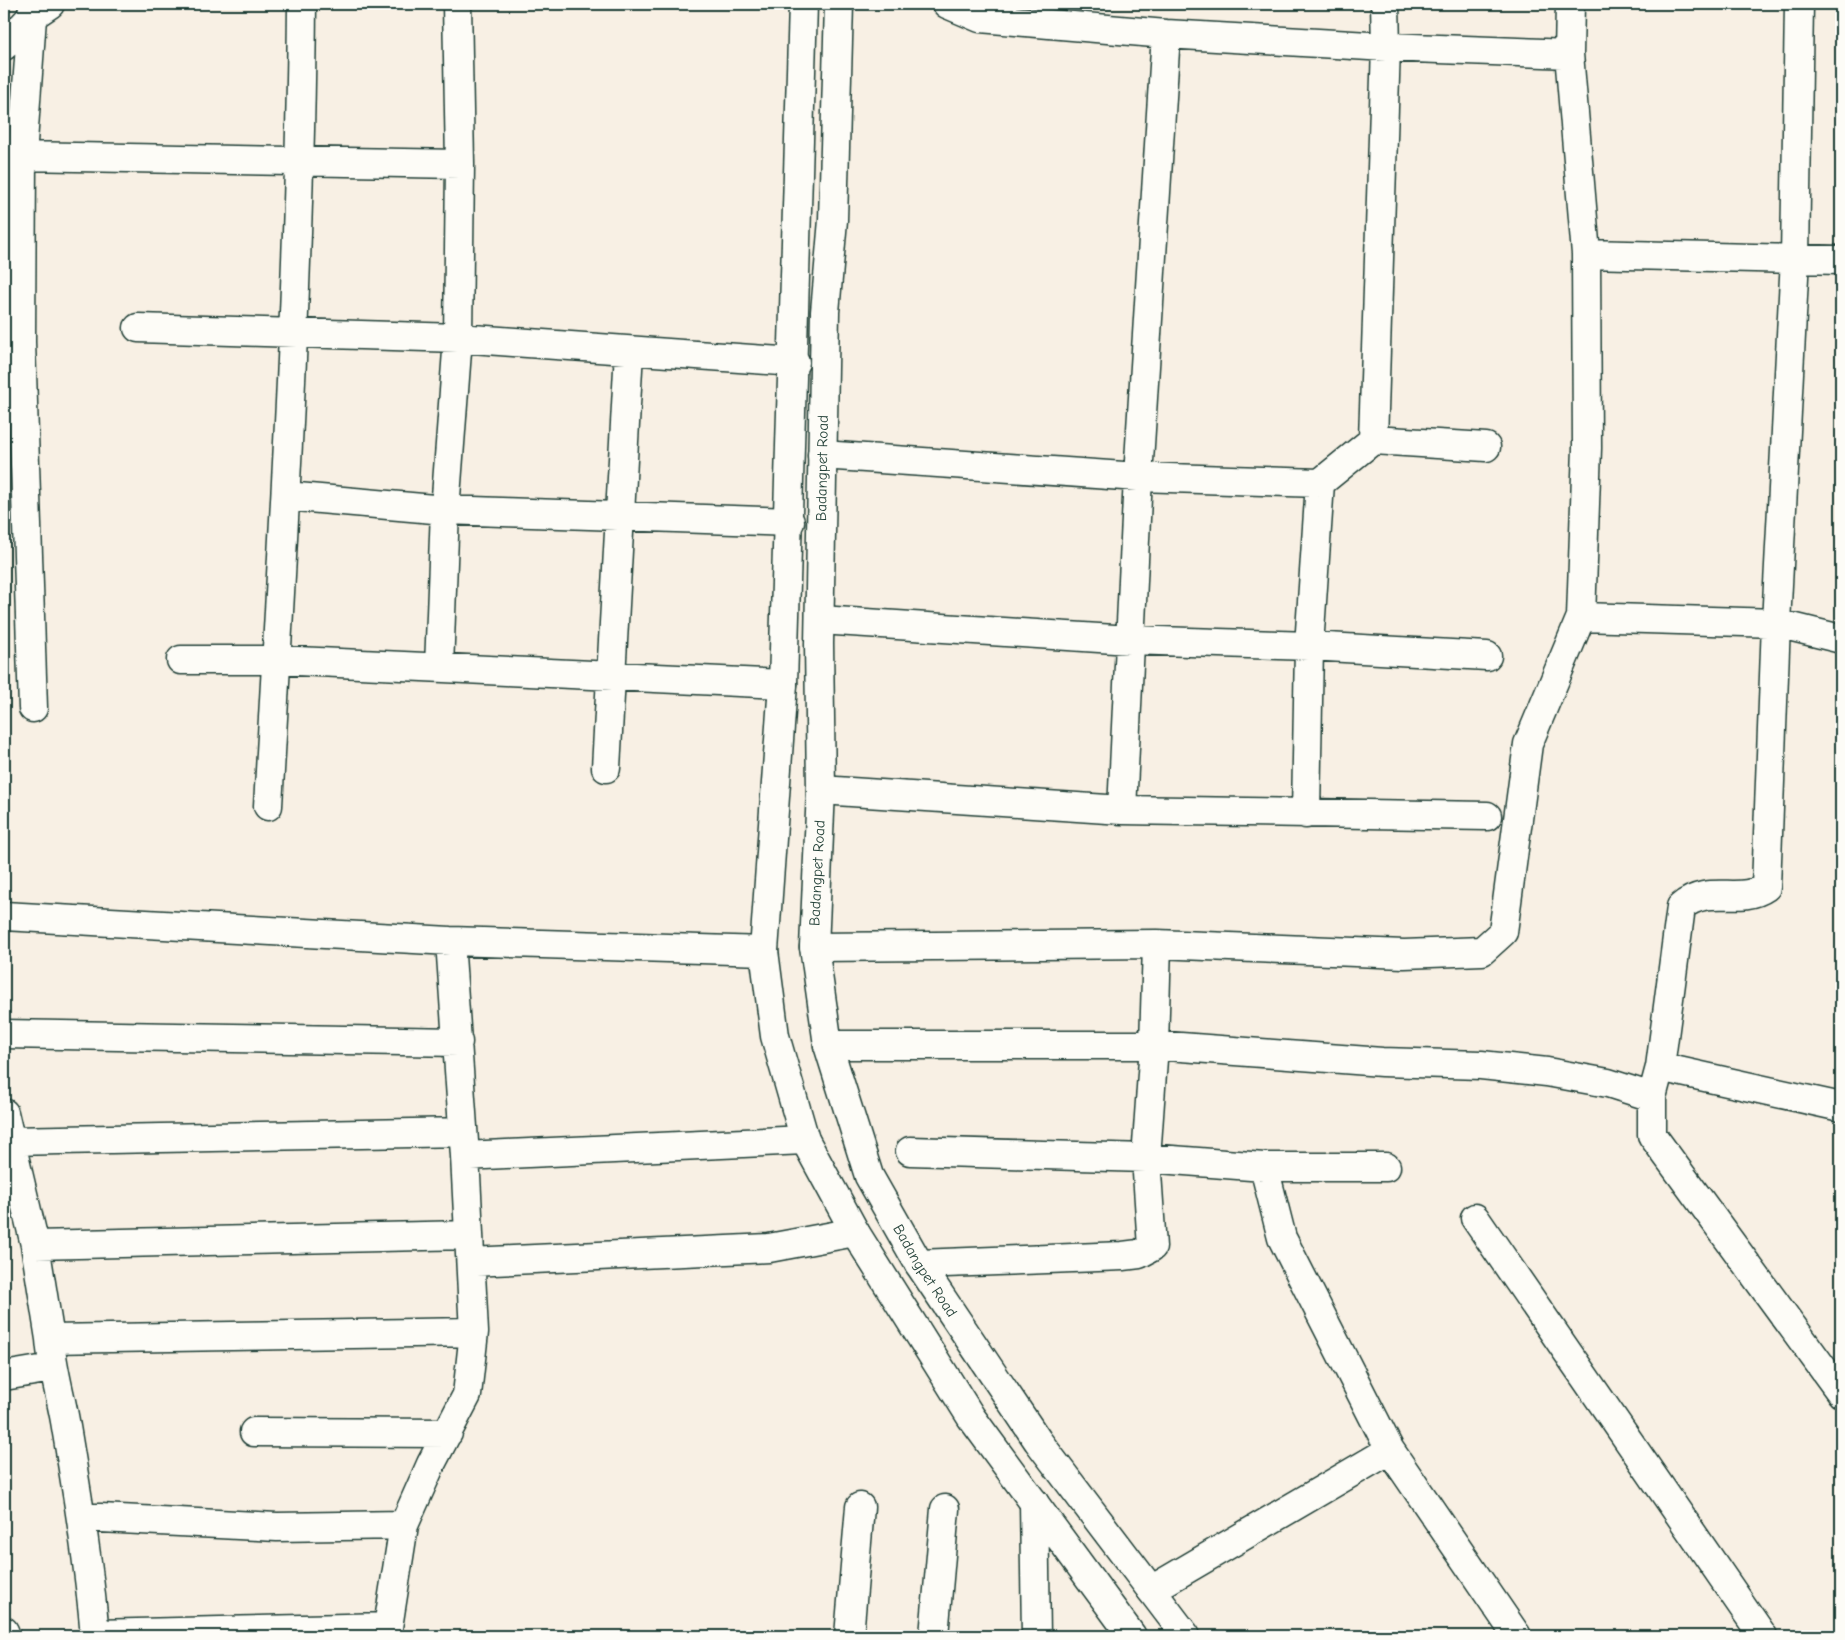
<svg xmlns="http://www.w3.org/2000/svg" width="1845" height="1640" viewBox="0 0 1845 1640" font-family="'Comic Neue',sans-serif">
<rect width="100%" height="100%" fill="#f8f0e4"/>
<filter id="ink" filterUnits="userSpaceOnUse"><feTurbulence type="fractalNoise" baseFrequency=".02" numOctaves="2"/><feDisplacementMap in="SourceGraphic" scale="10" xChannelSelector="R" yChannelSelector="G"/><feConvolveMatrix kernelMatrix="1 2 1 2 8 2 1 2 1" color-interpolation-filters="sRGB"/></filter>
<g filter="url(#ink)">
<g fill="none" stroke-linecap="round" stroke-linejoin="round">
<defs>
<path id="street" d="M33,4L22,156L21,342L33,708
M947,4L980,18L1166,34L1386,47L1569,54
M1799,4L1795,258L1776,623L1766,887C1740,905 1708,883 1681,907L1660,1067L1652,1097V1135L1841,1393
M22,156L460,164
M1586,254L1841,260
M138,328L458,338L795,362
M1373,440L1386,47L1385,4
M822,455L1138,477L1320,483L1373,440L1486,447
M286,496L445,510L790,522
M1581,617L1776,623L1841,639
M820,620L1130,640L1309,646L1487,656
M181,660H276L783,684
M439,667L445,510L458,338L460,164L457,4
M606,768L629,351
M821,790L1122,810L1487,816
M268,806C283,539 300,272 302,4
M1122,810L1138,477L1166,34
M1306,814L1309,646L1320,483
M4,916L450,941L764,951
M814,947L1157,944L1404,954L1482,951L1503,932L1528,744L1581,617L1587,448L1586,254L1569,54L1570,4
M4,1034L458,1042
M828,1045H1154L1382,1062L1481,1065L1547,1072L1608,1083L1652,1097
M1660,1067L1841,1107
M4,1113L35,1245L50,1339L474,1332
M10,1141L463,1132
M910,1151L1146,1158L1264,1167H1386
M465,1156L805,1140
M1264,1167L1282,1238L1390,1450L1517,1636
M1475,1218L1763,1636
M35,1245L468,1235
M471,1262L769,1248L855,1232
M919,1264L1123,1256L1139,1254L1152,1247L1146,1158L1154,1045L1157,944
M50,1339C52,1367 60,1393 65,1421C77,1492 89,1564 95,1636
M4,1376L52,1368
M254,1432L448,1433
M1034,1502L1036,1636
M81,1517L277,1527L404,1525
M1151,1590L1390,1450
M4,1631L6,1636
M95,1634L388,1627L404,1525L431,1464L467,1395L474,1332L465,1156L450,941
M849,1636L860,1507
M934,1636L945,1509"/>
<g id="secondary">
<path d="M803,4L783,684L764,951L775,1036L805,1140L855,1232L971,1417L1132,1636"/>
<path id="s1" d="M839,4L833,220L825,312L819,644L821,790L814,947L828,1045L869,1176L919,1264L1038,1441L1186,1636"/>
<path d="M4,46L32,16L50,4"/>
</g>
</defs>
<use href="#street" stroke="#1f3d34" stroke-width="31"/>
<use href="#secondary" stroke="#1f3d34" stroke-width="31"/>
<use href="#street" stroke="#fdfcf7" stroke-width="28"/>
<use href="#secondary" stroke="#fdfcf7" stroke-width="28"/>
</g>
</g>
<g text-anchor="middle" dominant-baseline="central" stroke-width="4" stroke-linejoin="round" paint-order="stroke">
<g font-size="15" fill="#1f3d34" stroke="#fdfcf7">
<text transform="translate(822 468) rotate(-89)">Badangpet Road</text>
<text transform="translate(817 873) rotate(-87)">Badangpet Road</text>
<text stroke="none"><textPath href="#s1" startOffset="1290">Badangpet Road</textPath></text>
</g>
</g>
<rect width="1845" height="1640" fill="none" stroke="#fdfcf7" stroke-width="20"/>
<rect x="10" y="10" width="1825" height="1620" fill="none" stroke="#1f3d34" stroke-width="2" filter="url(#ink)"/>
</svg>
